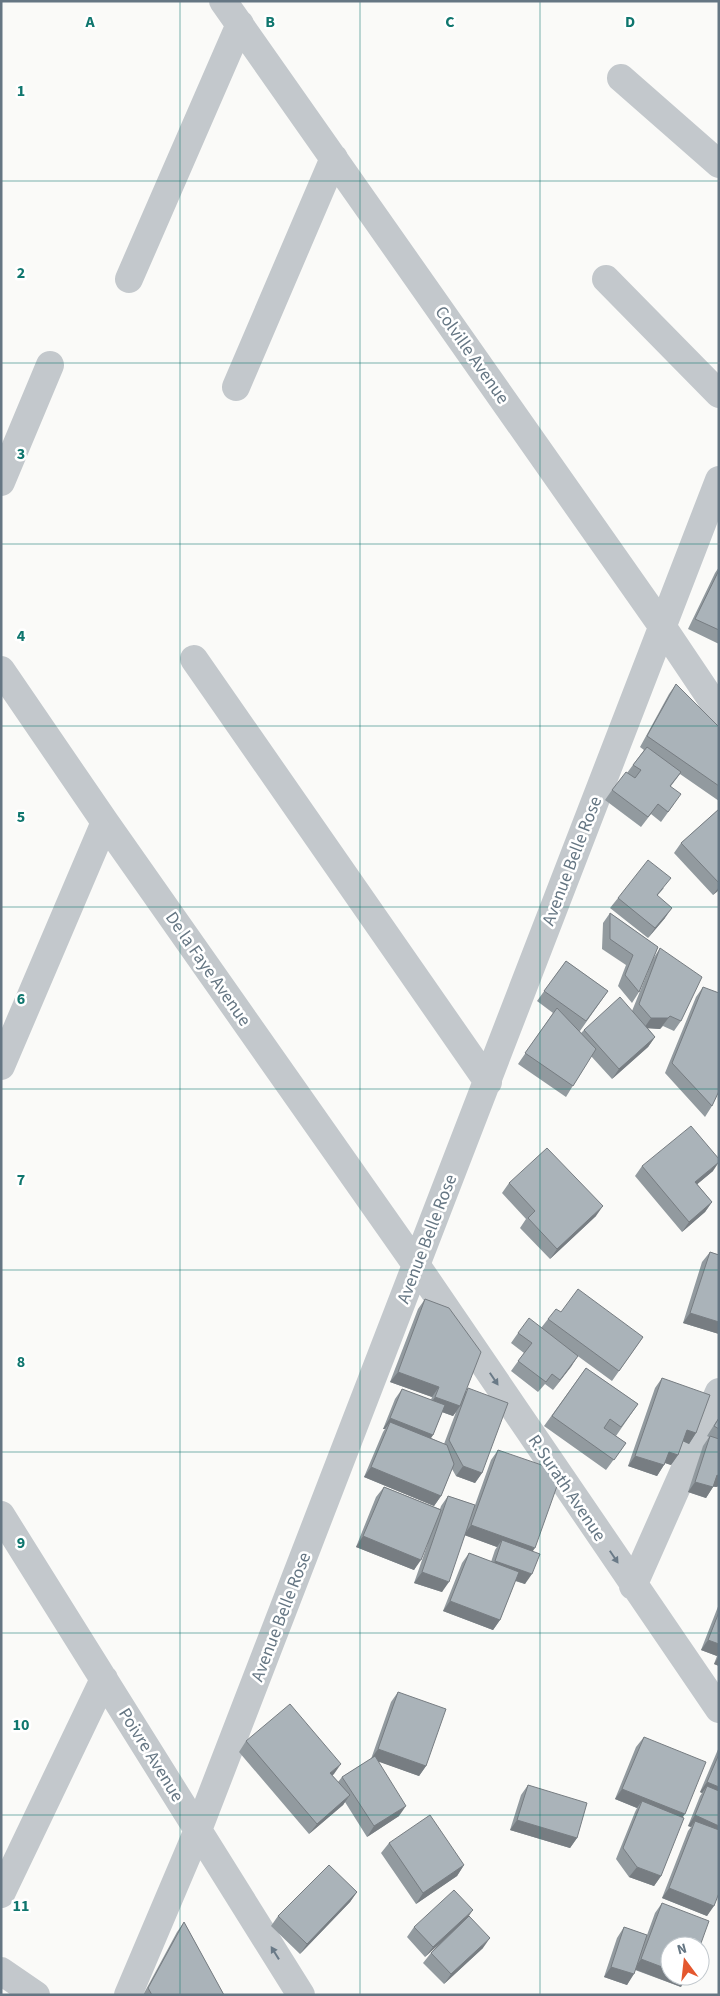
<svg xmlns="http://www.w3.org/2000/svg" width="720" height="1996" viewBox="0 0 720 1996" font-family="'Source Sans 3',sans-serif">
<rect width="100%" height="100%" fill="#fafaf8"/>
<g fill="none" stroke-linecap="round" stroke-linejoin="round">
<path stroke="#c3c8cc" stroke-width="28" d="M223,1L662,626L719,711
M621,78L719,164
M129,279L240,24
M606,279L719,394
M236,387L334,158
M1,482L50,365
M194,659L488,1082
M1,670L105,822L417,1266L719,1709
M1,1066L105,822
M1,1515L301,1995
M633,1586L719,1392
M1,1894L104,1679
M1,1971L36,1995
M128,1995L198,1830L719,480"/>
</g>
<path fill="#929a9f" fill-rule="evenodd" d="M719,567V644L688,629L715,573Z
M676,684L719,727V801L680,774L671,786L674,804L661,822L651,814L641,827L605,800L612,790L627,773L644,750L640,747L669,694Z
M719,809V890L713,895L674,853L681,843Z
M664,888L657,896L665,918L648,938L610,908L618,898Z
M610,913L658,947L639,992L632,1003L618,986L626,965L602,949L603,923Z
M660,948L681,1021L674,1031L663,1026L660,1029L648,1028L655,1037L648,1047L612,1079L591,1056L566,1097L518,1064L553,1013L537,1001L566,961L608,991L580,1031L581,1033L584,1030L632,1011L653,959Z
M703,987L712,1106L705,1117L665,1073L696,997Z
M642,1166L713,1171L697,1184L712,1202L705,1212L682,1232L635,1176Z
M509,1183L596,1216L550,1259L520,1228L526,1219L502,1193Z
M710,1252L719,1255V1334L683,1323L702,1262Z
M425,1299L466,1392L468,1388L482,1473L475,1483L456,1476L452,1469L441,1496L434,1506L364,1477L383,1432L385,1429H383L395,1399L402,1389L431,1400L432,1397L390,1382L418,1309ZM442,1412L453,1416L456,1412L444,1444L431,1438L433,1435Z
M561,1312L643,1337L612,1381L575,1354L578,1356L553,1390L545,1384L538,1392L511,1371L524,1353L511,1343L518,1333L541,1328L548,1319Z
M586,1368L638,1404L616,1436L626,1443L606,1470L544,1426Z
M662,1378L696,1433L689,1444L683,1441L678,1455L671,1465L665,1463L657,1476L628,1466L655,1388Z
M719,1417V1486L716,1487H713L706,1498L688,1492L703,1446L709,1437L707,1436Z
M498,1450L533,1551L525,1584L515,1581L500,1620L493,1630L443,1611L462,1563L469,1553L491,1562L495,1550L497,1547L465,1535L442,1592L414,1583L428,1543L414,1570L356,1547L376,1497L384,1487L440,1509L441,1506L448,1496L475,1505L491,1460Z
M719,1604V1666L714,1664L717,1656L701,1650Z
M398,1692L426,1766L419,1776L378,1761L399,1816L367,1837L345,1802L343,1805L309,1834L239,1752L246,1741L334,1774L332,1775L338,1782L342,1777L371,1759L391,1702Z
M644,1737L682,1817L661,1876L654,1886L629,1877L616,1859L635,1812L637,1808L615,1799L636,1747Z
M719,1747V1893L707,1916L662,1898L688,1831L691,1827L688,1826L700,1796L702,1793L700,1792Z
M528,1785L577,1838L570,1848L510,1830L521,1795Z
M389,1843L464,1865L457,1876L416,1904L381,1853Z
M357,1892L350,1902L300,1954L271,1926L278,1916Z
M662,1903L681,1987L635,1970L627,1985L604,1977L617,1938L624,1927L647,1935L655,1913Z
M468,1917L483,1948L444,1984L423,1963L431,1953L440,1943L425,1957L407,1937L414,1927Z
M184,1922L224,1995H143L177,1932Z"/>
<path fill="#777d82" d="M719,887V890L713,895Z
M672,908L665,918L648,938L655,928Z
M670,1016L660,1029L644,1028L651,1018Z
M655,1037L648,1047L612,1079L619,1069Z
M719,1162L713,1171L688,1192L695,1182Z
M712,1202L705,1212L682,1232L689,1222Z
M603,1206L596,1216L550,1259L557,1249Z
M690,1313L719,1322V1334L683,1323Z
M578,1356L571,1367L553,1390L560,1380Z
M398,1372L439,1387L432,1397L390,1382Z
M435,1397L460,1406L453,1416L428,1407Z
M390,1418L433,1435L426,1445L390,1422L385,1429H383Z
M687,1430L696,1433L689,1444L680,1440Z
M669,1452L678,1455L671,1465L662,1462Z
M635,1456L664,1465L657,1476L628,1466Z
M463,1466L482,1473L475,1483L456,1476Z
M371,1467L441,1496L434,1506L364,1477Z
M717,1475L719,1476V1486L716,1487L710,1485Z
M695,1482L713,1487L706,1498L688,1492Z
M471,1525L535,1548L528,1558L502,1540L497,1547L464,1535Z
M363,1536L421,1560L414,1570L356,1547Z
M495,1561L532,1574L525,1584L488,1571Z
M422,1572L449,1582L442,1592L414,1583Z
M450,1601L500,1620L493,1630L443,1611Z
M708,1640L719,1644V1653L717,1656L701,1650Z
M719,1656V1666L714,1664Z
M378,1749L426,1766L419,1776L371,1759Z
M341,1764L334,1774L323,1783L330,1773Z
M707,1782L719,1787V1800L707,1786L702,1793L700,1792Z
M622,1789L685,1814L678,1824L642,1801L637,1808L615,1799Z
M350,1795L343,1805L309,1834L317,1824Z
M406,1806L399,1816L367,1837L374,1826Z
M695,1815L719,1826V1838L695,1821L691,1827L688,1826Z
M517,1820L577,1838L570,1848L510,1830Z
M464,1865L457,1876L416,1904L423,1893Z
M637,1867L661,1876L654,1886L629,1877Z
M669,1888L714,1906L707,1916L662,1898Z
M357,1892L350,1902L300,1954L307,1944Z
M473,1910L466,1920L425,1957L433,1947Z
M490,1938L483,1948L444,1984L451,1974Z
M641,1959L670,1970V1976H688L681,1987L634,1969Z
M611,1967L634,1974L627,1985L604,1977Z"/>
<path fill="#aab3b9" stroke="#777d82" d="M719,570V630L695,619Z
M676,684L719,727V786L647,736Z
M647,747L681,772L670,786L681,794L668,812L658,804L648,817L612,790L626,772L635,778L641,770L633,765Z
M719,809V883L681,843Z
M648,860L671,878L657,895L672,908L655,928L618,898Z
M610,913L658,947L639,992L625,975L633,955L610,939Z
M660,948L702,977L681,1021L670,1016L668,1018H651L639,1004Z
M566,961L608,991L586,1021L544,991Z
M703,987L719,993V1091L712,1106L672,1063Z
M620,997L655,1037L619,1069L584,1030Z
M557,1008L596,1049L573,1086L525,1053Z
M691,1126L719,1159V1162L695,1182L712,1202L689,1222L642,1166Z
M547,1148L603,1206L557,1249L528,1218L535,1211L509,1183Z
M710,1252L719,1255V1322L690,1313Z
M578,1289L643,1337L619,1371L548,1319L556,1309L561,1312Z
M425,1299L449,1308L481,1352L460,1406L435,1397L439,1387L398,1372Z
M529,1318L578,1356L560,1380L552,1374L546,1382L518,1361L532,1343L518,1333Z
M586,1368L638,1404L621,1427L610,1419L604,1428L626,1443L614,1460L552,1416Z
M662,1378L710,1395L696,1433L687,1430L678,1455L669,1452L664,1465L635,1456Z
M468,1388L508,1403L482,1473L463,1466L449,1440Z
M402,1389L445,1405L433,1435L390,1418Z
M719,1418V1429L714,1426Z
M390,1422L447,1445L454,1464L441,1496L371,1467Z
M710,1436L719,1439V1476L717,1475L713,1487L695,1482Z
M498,1450L562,1472L535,1548L471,1525Z
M384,1487L441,1510L421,1560L363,1536Z
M448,1496L475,1505L449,1582L422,1572Z
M502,1540L540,1554L532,1574L495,1561Z
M469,1553L519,1572L500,1620L450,1601Z
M719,1612V1644L708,1640Z
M398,1692L446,1709L426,1766L378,1749Z
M290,1704L341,1764L330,1773L350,1795L317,1824L246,1741Z
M644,1737L706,1762L685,1814L622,1789Z
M719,1754V1787L707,1782Z
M375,1756L406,1806L374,1826L342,1777Z
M528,1785L587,1803L577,1838L517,1820Z
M707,1786L719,1791V1826L695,1815Z
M642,1801L684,1818L661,1876L637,1867L623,1848Z
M430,1815L464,1865L423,1893L389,1843Z
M695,1821L719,1830V1893L714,1906L669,1888Z
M329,1865L357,1892L307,1944L278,1916Z
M454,1890L473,1910L433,1947L414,1927Z
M662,1903L709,1921L700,1946H670V1970L641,1959Z
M469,1916L490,1938L451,1974L431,1953Z
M184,1922L224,1995H152L148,1988Z
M624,1927L647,1935L634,1974L611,1967Z"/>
<defs><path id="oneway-solid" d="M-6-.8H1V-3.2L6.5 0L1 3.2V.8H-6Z" transform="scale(1.25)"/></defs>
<g fill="#6a7a87">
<use href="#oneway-solid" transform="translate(494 1379) rotate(56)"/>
<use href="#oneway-solid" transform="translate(614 1557) rotate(56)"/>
<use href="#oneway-solid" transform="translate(275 1953) rotate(-122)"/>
</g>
<path fill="none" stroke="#0f766e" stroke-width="1" stroke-opacity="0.55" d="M180,1V1995M360,1V1995M540,1V1995M1,181H719M1,363H719M1,544H719M1,726H719M1,907H719M1,1089H719M1,1270H719M1,1452H719M1,1633H719M1,1815H719"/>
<g text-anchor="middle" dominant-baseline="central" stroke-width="5" stroke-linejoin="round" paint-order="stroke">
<g font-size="18" fill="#657683" stroke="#fff">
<text transform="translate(472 355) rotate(55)">Colville Avenue</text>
<text transform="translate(572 861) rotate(-69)">Avenue Belle Rose</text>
<text transform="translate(208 969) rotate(55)">De la Faye Avenue</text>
<text transform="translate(427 1239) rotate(-69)">Avenue Belle Rose</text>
<text transform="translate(567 1488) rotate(56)">R.Surath Avenue</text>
<text transform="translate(281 1617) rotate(-69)">Avenue Belle Rose</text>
<text transform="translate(151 1755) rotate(58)">Poivre Avenue</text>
</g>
</g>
<g font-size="16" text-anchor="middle" font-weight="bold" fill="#0f766e" stroke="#fff" stroke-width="5" stroke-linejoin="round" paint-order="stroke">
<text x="90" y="27">A</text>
<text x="270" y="27">B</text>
<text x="450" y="27">C</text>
<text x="630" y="27">D</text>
<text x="21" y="96">1</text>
<text x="21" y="278">2</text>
<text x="21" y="459">3</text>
<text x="21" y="641">4</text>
<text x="21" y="822">5</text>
<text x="21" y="1004">6</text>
<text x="21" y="1185">7</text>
<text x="21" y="1367">8</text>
<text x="21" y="1548">9</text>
<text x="21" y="1730">10</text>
<text x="21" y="1911">11</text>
</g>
<rect width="720" height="1996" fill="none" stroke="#657683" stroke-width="5"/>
<g transform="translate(685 1961) rotate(345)"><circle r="24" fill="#ffffff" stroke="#c1c8cd"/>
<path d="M0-4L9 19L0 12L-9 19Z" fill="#e4572e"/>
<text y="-8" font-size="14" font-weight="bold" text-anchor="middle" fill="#657683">N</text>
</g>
</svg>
